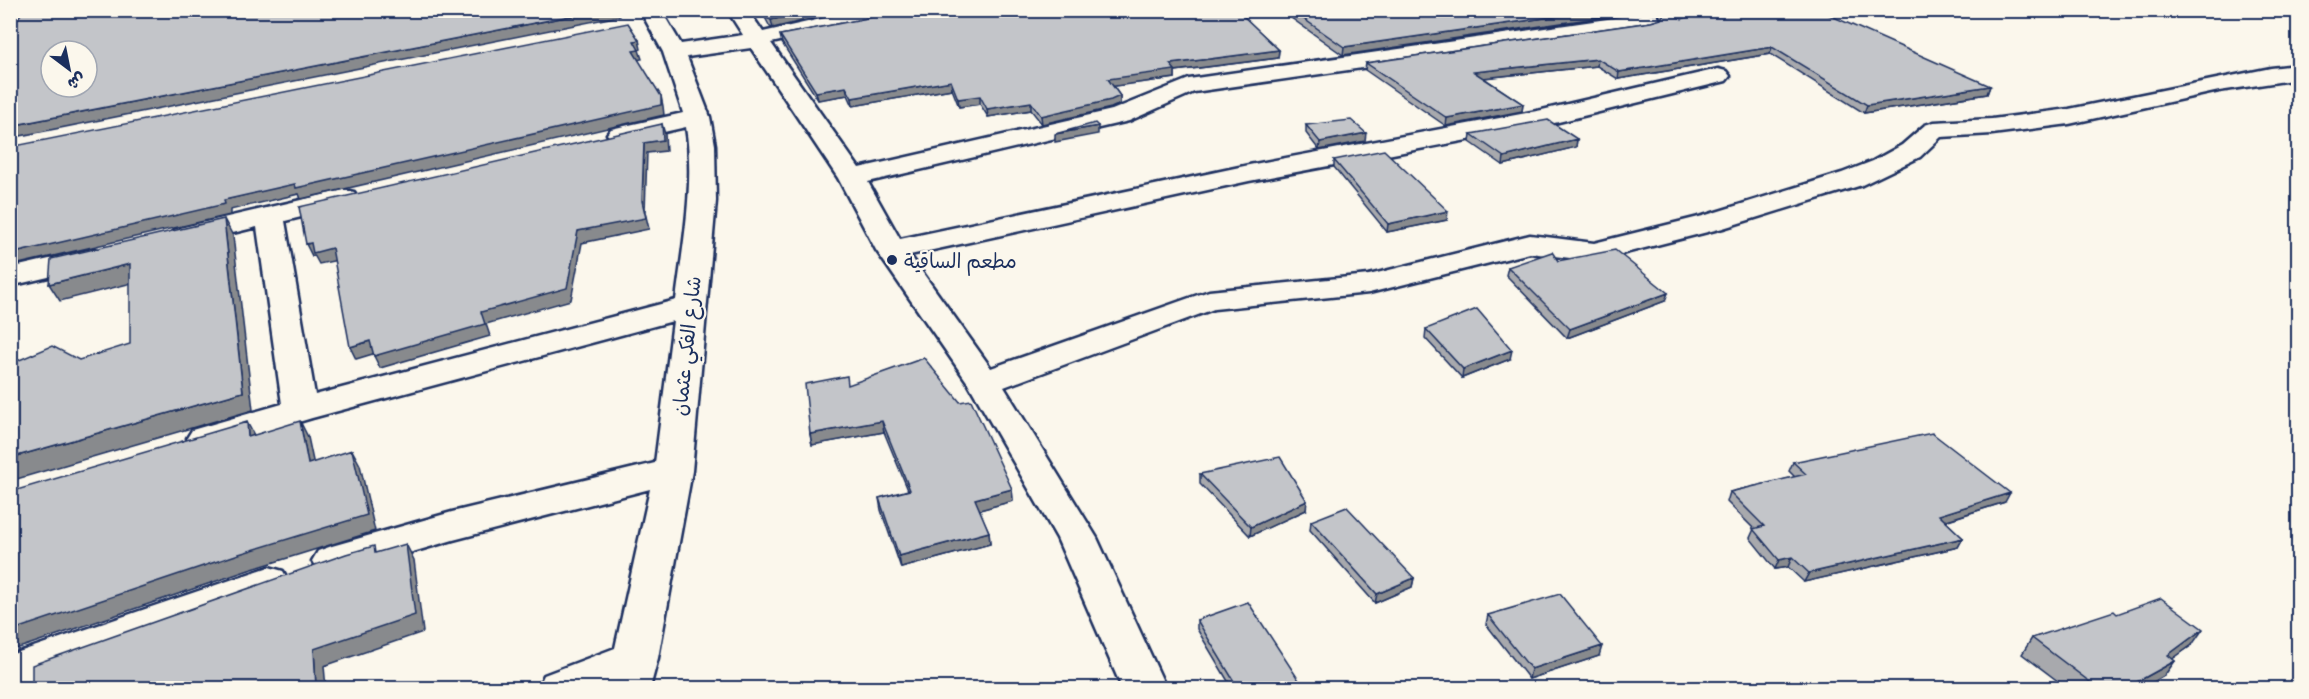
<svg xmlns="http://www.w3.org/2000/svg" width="2309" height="699" viewBox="0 0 2309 699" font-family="'Patrick Hand','Playpen Sans Arabic',sans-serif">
<rect width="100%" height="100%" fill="#fbf7ec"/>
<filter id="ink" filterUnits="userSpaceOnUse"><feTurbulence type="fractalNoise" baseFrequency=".0167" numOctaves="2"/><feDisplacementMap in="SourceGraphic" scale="12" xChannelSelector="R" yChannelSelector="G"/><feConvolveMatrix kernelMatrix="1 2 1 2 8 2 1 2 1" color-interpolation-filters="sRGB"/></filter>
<g filter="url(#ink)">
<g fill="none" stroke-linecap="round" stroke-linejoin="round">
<defs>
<path id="minor" d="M32,10L18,34L10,35L11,10Z
M640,10H661L681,44L743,35L727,10H748L763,32L861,10H916L914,15L906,16L848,26L771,43L859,168L1112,110L1189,79L1649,13L1657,15L1660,20L1657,25L1649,27L1194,92L1129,121L868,182L900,239L1249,165L1542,110L1718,69L1726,71L1730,76L1726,81L1542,126L1249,181L910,255L991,368L1209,291L1369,275L1530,235L1594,243L1703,216L1842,173L1873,161L1902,145L1925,125L1934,122L1992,119L2069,109L2271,68L2298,65V79L2219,91L2069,124L1992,134L1941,137L1920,157L1862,185L1723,228L1594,261L1530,253L1369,293L1214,309L1004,387L1097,538L1166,688H1122L1057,538L968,383L876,250L838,178L751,48L687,57L710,117L715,145L716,201L692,471L658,658L650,688H538L544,675L615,648L650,489L453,540L332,576L318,571L312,561L318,551L332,546L452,512L655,463L673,321L312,418L205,450L192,446L187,438L192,430L282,404L257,227L184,245L174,242L169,236L174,230L184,227L344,190L354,192L358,198L354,204L285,221L315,395L676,300C683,244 695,184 686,127L620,142L611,139L607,134L611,129L683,113L663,52Z
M93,249L104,252L108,258L104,264L10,286V268Z
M269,567L283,571L289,582L283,593L26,686L10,688V655Z"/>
</defs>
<use href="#minor" stroke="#1b2f5e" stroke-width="5"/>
<use href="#minor" fill="#fbf7ec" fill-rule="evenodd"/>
</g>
<path fill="#a8a9ad" stroke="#1b2f5e" stroke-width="1.5" d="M761,10H848L773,28L770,27Z
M909,10H1248L1243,16L1279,50L1278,58L1175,71V78L1113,86L1120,96V104L1111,108L1042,124L1031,110L988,117L980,104L959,107L952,89L853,106L848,95L818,100L782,43L780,35Z
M1280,10H1657L1656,12L1649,11L1343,55Z
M1660,10H1666L1682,19L1990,86L1987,94L1864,113L1770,54L1618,79L1597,66L1484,78L1523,104L1522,111L1446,126L1365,70L1366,63L1651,22L1661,19L1659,14Z
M1306,125L1365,141L1319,150L1306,133Z
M1471,134L1577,139L1576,147L1503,165L1470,142Z
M1334,160L1447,220L1387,232L1334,167Z
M1558,261L1665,301L1567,338L1506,275L1508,267Z
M1426,329L1510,359L1462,378L1425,338Z
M848,385L960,402L1012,489L1013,501L979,510L989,532L990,544L901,568L881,510L879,498L908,490L884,432L812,445L810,434Z
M1793,462L2005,502L1945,521L1963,538L1958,547L1804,582L1788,567L1775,569L1750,538L1754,529L1727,502L1730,492L1795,477L1789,471Z
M1200,474L1306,510L1250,536L1200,484Z
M1311,521L1414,578L1412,587L1375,603L1310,530Z
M2117,614L2192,645L2172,659L2175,661L2164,676L2143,688H2067L2022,654L2032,638Z
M1488,615L1599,656L1529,679L1486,624Z
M1197,620L1304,688H1232L1197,629Z"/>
<path fill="#888a8d" stroke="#1b2f5e" stroke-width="1.5" d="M601,10H619L620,16L10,138V126Z
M814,10H848L773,28L771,20Z
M1242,10H1248L1240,21V13Z
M1600,10H1649L1343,55L1344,47Z
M639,40L641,49L639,50L642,59L636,60L633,51L634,41Z
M1772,47L1770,54L1618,79L1619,72Z
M1279,50L1278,58L1175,71V78L1108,87V79L1170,64Z
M1598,59L1597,66L1473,79L1474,72Z
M951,81L952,89L853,106L852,98Z
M1990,86L1987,94L1864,113L1867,105Z
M846,87L848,95L818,100L816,92Z
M661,96L663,106L664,115L301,199L299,194L230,210V215L10,266V254L224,200Z
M980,96V104L959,107L958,99Z
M1120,96V104L1111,108L1042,124L1041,116Z
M1031,102V110L988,117L987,109Z
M1523,104L1522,111L1446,126L1447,118Z
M662,124L665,134L666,151L647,153L645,212L649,229L582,243L571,300L486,324L490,336L380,368L374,356L481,312L578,231L642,201L644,143Z
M1098,126V134L1055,142V134Z
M1366,133L1365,141L1319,150L1320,142Z
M1577,139L1576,147L1503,165L1504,157Z
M1448,211L1447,220L1387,232L1388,224Z
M224,219L233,236L253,410L10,481V458L243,392Z
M311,243L332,248L338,260L319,264L314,255L312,256L306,244Z
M130,264L140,281L60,301L49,284Z
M1668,293L1665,301L1567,338L1570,329Z
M370,341L376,353L356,359L350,347Z
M1512,350L1510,359L1462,378L1463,369Z
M300,421L308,437L317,480L308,464Z
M882,421L884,432L812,445L810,434Z
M247,422L255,437H248Z
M352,450L360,465L375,531L249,570L10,651V631Z
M1012,489L1013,501L976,511L975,499Z
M2010,493L2005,502L1934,524L1939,515Z
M1307,501L1306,510L1250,536L1251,527Z
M989,532L990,544L901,568L899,556Z
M1963,538L1958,547L1804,582L1809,573Z
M406,544L414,560L423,632L324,666L326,688H316L314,649Z
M1792,557L1788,567L1775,569L1779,560Z
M1414,578L1412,587L1375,603L1377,594Z
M2203,629L2192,645L2157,670L2168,655Z
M1602,646L1599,656L1529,679L1531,669Z
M2175,661L2164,676L2143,688H2126Z"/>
<path fill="#c3c5c9" stroke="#1b2f5e" stroke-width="1.5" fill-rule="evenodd" d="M23,10H601L10,126V27H13ZM51,51H87V87H51Z
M764,10H814L771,20L768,19Z
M909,10H1242L1240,13L1279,50L1170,64L1175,70L1108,79L1120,96L1111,100L1041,116L1031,102L987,109L980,96L958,99L951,81L852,98L846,87L816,92L780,35Z
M1291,10H1600L1344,47Z
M1662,10H1666L1682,19L1709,10H1818L1990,86L1867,105L1772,47L1619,72L1598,59L1474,72L1523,104L1447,118L1366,63L1651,22L1661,19L1664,14Z
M628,23L639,40L634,41L639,50L633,51L661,96V105L296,188L295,184L224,200L225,204L10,254V147Z
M1351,120L1366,133L1320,142L1306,125Z
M1548,120L1577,139L1504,157L1471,134Z
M1095,123L1098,126L1055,134Z
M662,124L663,140L644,143L642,201L646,218L578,231L567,288L481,312L485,324L374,356L370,341L350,347L332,248L313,253L311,243L306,244L299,207Z
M1384,150L1448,211L1388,224L1334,160Z
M224,219L243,392L10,458V364L52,346L79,360L130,344V264L49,284L51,259Z
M1615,250L1668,293L1570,329L1508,267L1552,252L1558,261Z
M1477,309L1512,350L1463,369L1426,329Z
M924,358L960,402L971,400L1012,489L975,499L989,532L899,556L879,498L910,490L882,421L810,434L805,384L847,376L848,385Z
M300,421L308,464L352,450L367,515L239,554L10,631V492L247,422L248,437Z
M1932,433L2010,493L1939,515L1963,538L1809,573L1792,557L1779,560L1753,529L1764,526L1730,492L1806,474L1793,462Z
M1280,457L1307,501L1251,527L1200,474Z
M1347,507L1414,578L1377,594L1311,521Z
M406,544L415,615L314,649L316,688H273V687L268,688H32V665L346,554L374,546L375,553Z
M1560,594L1602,646L1531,669L1488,615Z
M2161,598L2203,629L2168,655L2175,661L2126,688H2098L2032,638L2114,611L2117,614Z
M1248,602L1304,688H1238L1197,620Z"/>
</g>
<circle fill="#1b2f5e" stroke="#fbf7ec" stroke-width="2" cx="892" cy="260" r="6"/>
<g text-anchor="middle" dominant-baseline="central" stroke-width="4.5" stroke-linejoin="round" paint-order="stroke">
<g font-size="20" fill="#1b2f5e" stroke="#fbf7ec" text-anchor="start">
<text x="904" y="260">مطعم الساقية</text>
</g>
<g font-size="20" fill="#1b2f5e" stroke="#fbf7ec">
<text transform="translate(686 346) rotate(-84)">شارع الفكي عثمان</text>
</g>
</g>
<rect width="2309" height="699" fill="none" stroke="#fbf7ec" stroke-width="36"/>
<rect x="18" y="18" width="2273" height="663" fill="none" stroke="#1b2f5e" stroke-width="2" filter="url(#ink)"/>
<g transform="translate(69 69) rotate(148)"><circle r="28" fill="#fbf7ec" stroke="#a1a7b3" stroke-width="1.5"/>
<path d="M0-4.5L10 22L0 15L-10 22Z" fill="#1b2f5e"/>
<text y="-9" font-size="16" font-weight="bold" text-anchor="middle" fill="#1b2f5e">ش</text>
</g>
</svg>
